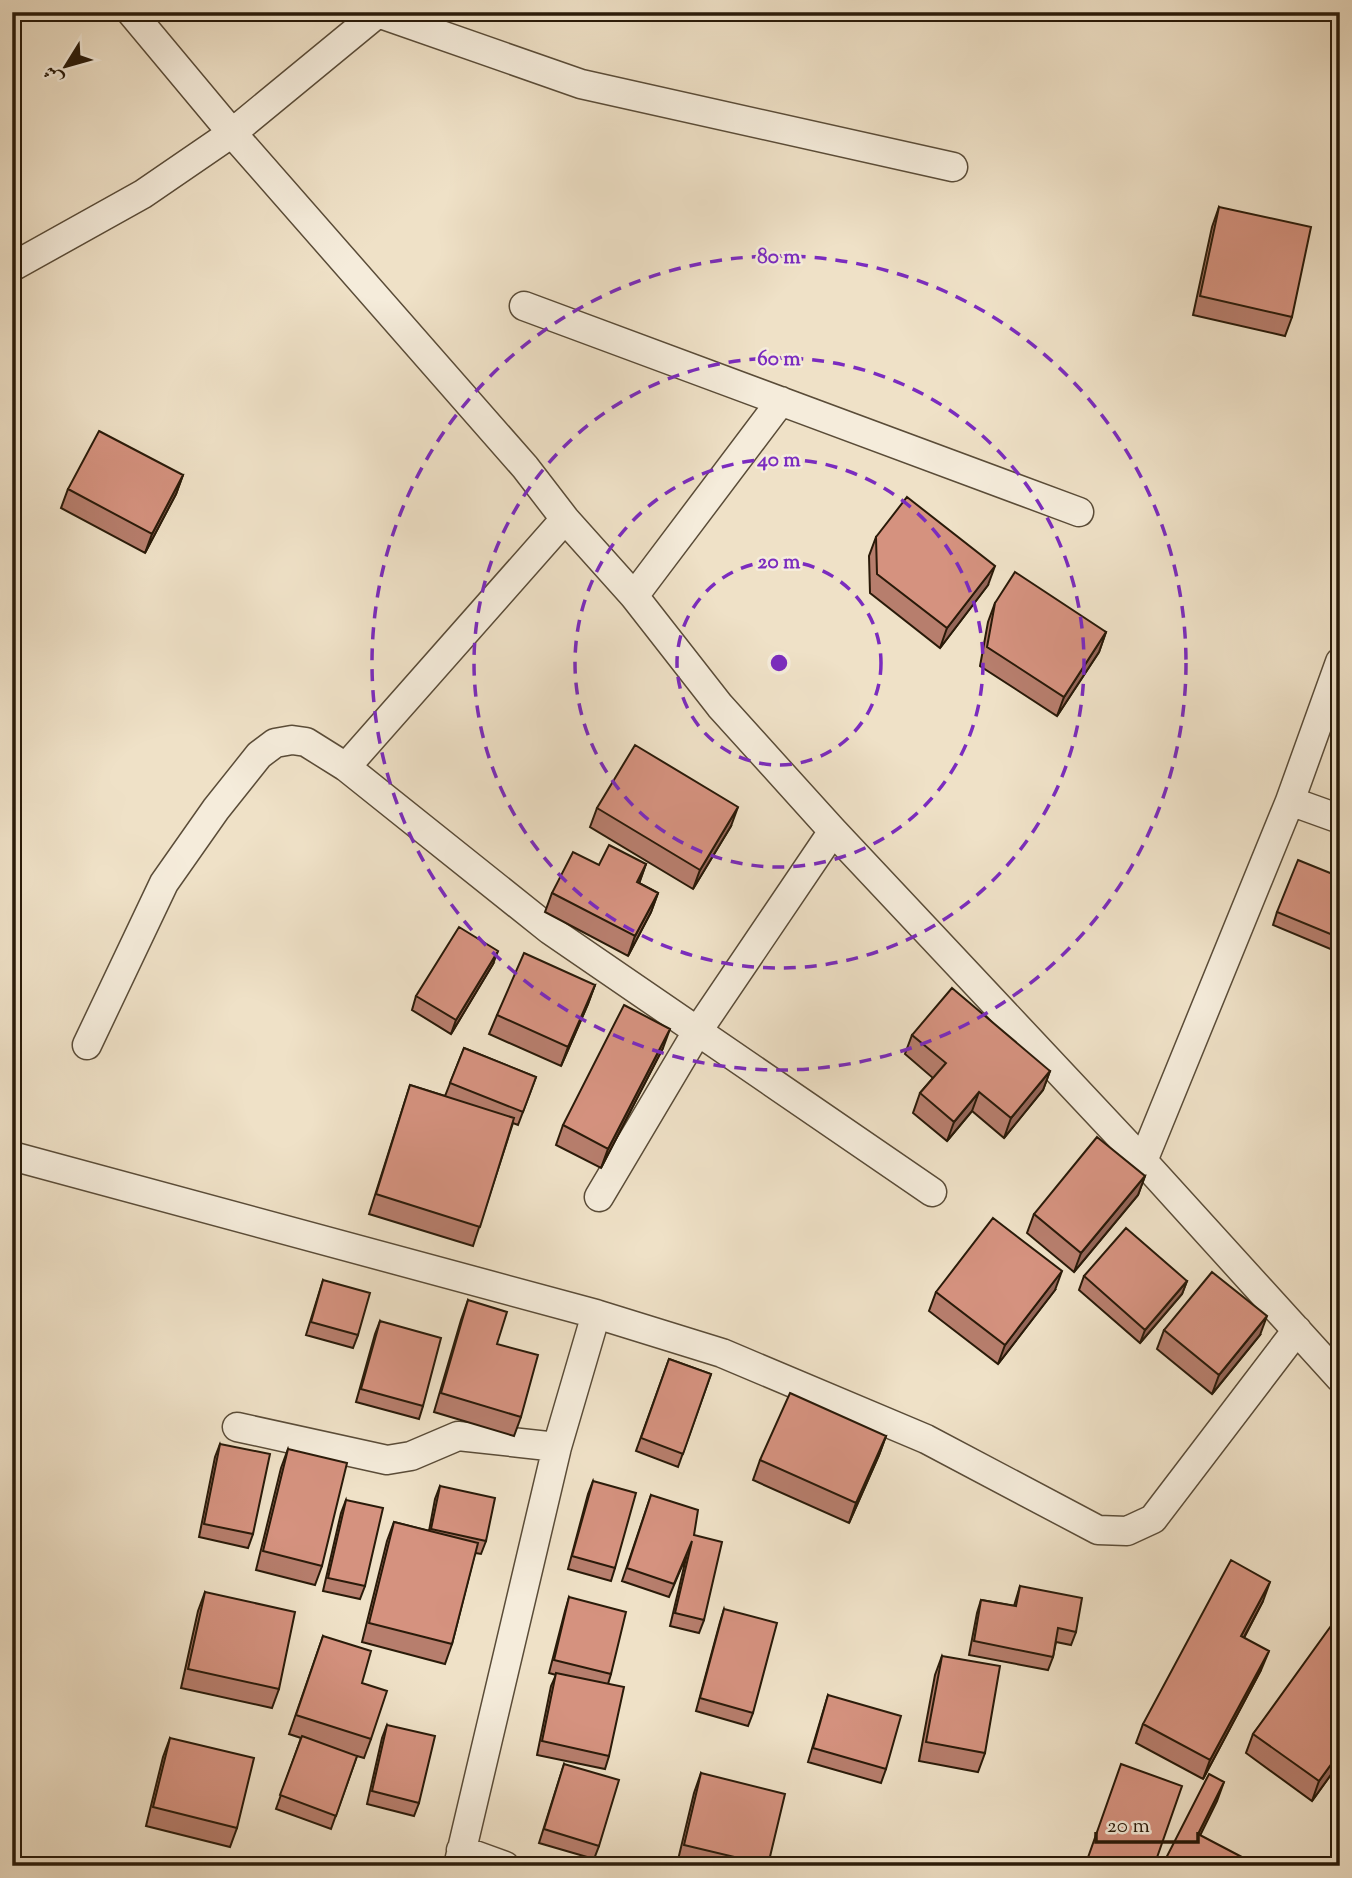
<svg xmlns="http://www.w3.org/2000/svg" width="1352" height="1878" viewBox="0 0 1352 1878" font-family="'Sorts Mill Goudy',Amiri,serif">
<rect width="100%" height="100%" fill="#efe1c7"/>
<filter id="stains"><feTurbulence type="fractalNoise" baseFrequency=".00286" numOctaves="4"/><feColorMatrix values="0 0 0 0 .2 0 0 0 0 .09 0 0 0 0 .02 0 0 0 .5 -.17"/></filter>
<radialGradient id="worn" r=".72"><stop offset=".6" stop-color="#630" stop-opacity="0"/><stop offset="1" stop-color="#630" stop-opacity=".3"/></radialGradient>
<g fill="none" stroke-linecap="round" stroke-linejoin="round">
<defs>
<path id="street" d="M131,12L232,133L525,467L565,519L634,596L720,706L833,831L1143,1161L1340,1378
M378,13L581,84L953,167
M12,267L143,194L232,133L379,12
M524,306L1079,512
M634,596L781,401
M346,767L565,519
M1290,801L1340,819
M87,1045L164,883L216,809L259,755L275,743L292,740L306,742L346,767L550,930L932,1192
M12,1156L596,1314L722,1353L926,1439L1098,1530L1127,1531L1153,1519L1297,1330
M1143,1161L1290,801L1340,662
M599,1197L697,1032L833,831
M237,1427L387,1460L411,1456L458,1436L557,1447
M461,1850L505,1866
M458,1866L557,1447L596,1314"/>
</defs>
<use href="#street" stroke="#5a4c38" stroke-width="31"/>
<use href="#street" stroke="#f5ecdb" stroke-width="28"/>
</g>
<path fill="#b77e6d" stroke="#291a09" stroke-width="2" d="M1219,207L1292,317L1285,336L1193,315L1212,227Z
M183,475L176,494L145,553L61,508L68,489Z
M876,537L988,585L940,648L870,593L869,556Z
M995,603L1106,632L1099,652L1057,716L980,666L988,622Z
M597,808L731,826L693,889L590,827Z
M646,864L639,883L658,893L651,912L628,956L545,912L552,893L599,865Z
M1340,877V953L1273,925L1277,912Z
M493,964L451,1034L412,1010L416,996Z
M595,985L588,1004L561,1066L489,1034L497,1015Z
M912,1035L1050,1071L1043,1090L1004,1138L972,1111L947,1141L913,1113L920,1093L933,1078L905,1054Z
M464,1048L536,1077L518,1125L513,1123L473,1246L369,1214L410,1085L445,1096Z
M663,1048L601,1168L556,1145L563,1125Z
M1145,1176L1138,1195L1074,1272L1027,1233L1034,1214Z
M1084,1276L1187,1281L1182,1294L1140,1343L1079,1290Z
M323,1280L358,1335L353,1348L306,1335Z
M1055,1290L998,1364L929,1311L936,1292Z
M468,1300L497,1344L521,1417L514,1436L434,1412L461,1320Z
M380,1321L423,1406L419,1419L356,1402L375,1334Z
M1164,1330L1260,1335L1212,1394L1157,1349Z
M669,1359L711,1374L678,1467L636,1451Z
M886,1436L879,1455L849,1523L753,1480L760,1460Z
M220,1444L253,1534L248,1548L199,1537L215,1457Z
M288,1449L322,1566L315,1585L256,1570L281,1468Z
M593,1481L615,1568L611,1581L568,1569L588,1494Z
M440,1486L486,1541L481,1554L475,1553L452,1644L445,1664L362,1642L387,1541L394,1522L429,1531L435,1499Z
M651,1495L694,1535L704,1620L699,1633L670,1626L687,1554L669,1597L622,1581Z
M346,1500L365,1586L360,1599L323,1591L341,1513Z
M1020,1586L1076,1632L1071,1645L1056,1642L1053,1657L1048,1670L969,1655L977,1613L981,1600L1014,1606Z
M205,1592L279,1689L272,1708L181,1688L198,1611Z
M569,1597L611,1674L608,1684L609,1756L605,1769L537,1755L551,1686L556,1675L549,1673L565,1611Z
M1263,1601L1244,1638L1261,1670L1203,1779L1136,1743L1143,1724Z
M724,1609L753,1713L748,1726L696,1711L720,1622Z
M1340,1621V1762L1312,1801L1246,1753L1253,1734Z
M323,1636L362,1683L371,1739L364,1758L357,1756L331,1829L276,1809L301,1738L289,1734Z
M942,1656L985,1753L978,1772L919,1761L935,1675Z
M828,1695L886,1769L881,1783L808,1762Z
M387,1725L419,1803L414,1816L367,1804L382,1738Z
M170,1738L237,1828L230,1847L146,1826L163,1757Z
M564,1764L599,1846L594,1859L539,1843Z
M701,1773L768,1865L767,1866H684L677,1864L694,1793Z"/>
<path fill="#956659" stroke="#291a09" stroke-width="2" d="M183,475L176,494L145,553L152,534Z
M995,566L988,585L940,648L947,628Z
M1106,632L1099,652L1057,716L1064,697Z
M738,807L731,826L693,889L700,870Z
M646,864L639,884L637,882Z
M658,893L651,912L628,956L635,936Z
M498,951L493,964L451,1034L456,1020Z
M595,985L588,1004L561,1066L568,1047Z
M670,1029L663,1048L601,1168L608,1149Z
M1050,1071L1043,1090L1004,1138L1011,1118Z
M979,1092L972,1111L947,1141L954,1122Z
M1145,1176L1138,1195L1074,1272L1081,1253Z
M1062,1271L1055,1290L998,1364L1005,1345Z
M1187,1281L1182,1294L1140,1343L1145,1330Z
M1267,1316L1260,1335L1212,1394L1219,1375Z
M886,1436L879,1455L849,1523L856,1503Z
M1270,1582L1263,1601L1234,1656L1241,1636Z
M1269,1651L1261,1670L1203,1779L1210,1760Z
M1340,1752V1762L1312,1801L1319,1781Z
M1224,1782L1217,1801L1191,1854L1198,1834Z"/>
<path fill="#d5927f" stroke="#291a09" stroke-width="2" d="M1219,207L1311,227L1292,317L1200,296Z
M99,431L183,475L152,534L68,489Z
M907,497L995,566L947,628L877,574L876,537Z
M1015,572L1106,632L1064,697L987,647L995,603Z
M635,745L738,807L700,870L597,808Z
M609,845L646,864L637,882L658,893L635,936L552,893L573,852L599,865Z
M1298,860L1340,877V938L1277,912Z
M459,927L498,951L456,1020L416,996Z
M524,953L595,985L568,1047L497,1015Z
M952,988L1050,1071L1011,1118L979,1092L954,1122L920,1093L946,1063L912,1035Z
M624,1005L670,1029L608,1149L563,1125Z
M464,1048L536,1077L523,1112L450,1083Z
M410,1085L514,1118L480,1227L376,1194Z
M1097,1137L1145,1176L1081,1253L1034,1214Z
M993,1218L1062,1271L1005,1345L936,1292Z
M1126,1228L1187,1281L1145,1330L1084,1276Z
M1212,1272L1267,1316L1219,1375L1164,1330Z
M323,1280L370,1293L358,1335L311,1322Z
M468,1300L507,1312L497,1344L538,1355L521,1417L441,1393Z
M380,1321L441,1338L423,1406L361,1389Z
M669,1359L711,1374L683,1454L641,1438Z
M790,1393L886,1436L856,1503L760,1460Z
M220,1444L270,1454L253,1534L204,1524Z
M288,1449L347,1463L322,1566L263,1551Z
M593,1481L636,1493L615,1568L572,1556Z
M440,1486L495,1498L486,1541L431,1529Z
M651,1495L698,1510L694,1535L722,1542L704,1620L675,1613L692,1541L674,1584L627,1568Z
M346,1500L383,1508L365,1586L328,1578Z
M394,1522L478,1543L452,1644L369,1623Z
M1231,1560L1270,1582L1241,1636L1269,1651L1210,1760L1143,1724Z
M1020,1586L1082,1598L1076,1632L1058,1628L1053,1657L974,1641L981,1600L1016,1606Z
M205,1592L295,1612L279,1689L188,1669Z
M569,1597L626,1612L611,1674L554,1660Z
M724,1609L777,1623L753,1713L700,1698Z
M1336,1619L1340,1621V1752L1319,1781L1253,1734Z
M323,1636L371,1651L362,1683L387,1691L371,1739L296,1715Z
M942,1656L1000,1666L985,1753L926,1742Z
M556,1673L624,1687L609,1756L542,1741Z
M828,1695L901,1716L886,1769L813,1748Z
M387,1725L435,1736L419,1803L372,1791Z
M302,1736L357,1756L336,1816L280,1795Z
M170,1738L254,1758L237,1828L153,1807Z
M564,1764L619,1780L599,1846L544,1829Z
M1121,1764L1182,1786L1154,1866H1085Z
M701,1773L785,1794L768,1865L684,1845Z
M1209,1774L1224,1782L1198,1834L1259,1866H1162Z"/>
<g fill="none" stroke="#7b2cbf" stroke-width="3.5" stroke-dasharray="12 9">
<circle cx="779" cy="663" r="102"/>
<circle cx="779" cy="663" r="204"/>
<circle cx="779" cy="663" r="305"/>
<circle cx="779" cy="663" r="407"/>
</g>
<circle cx="779" cy="663" r="10" fill="#7b2cbf" stroke="#f5ecdb" stroke-width="3.5"/>
<g font-size="21" text-anchor="middle" font-weight="bold" fill="#7b2cbf" stroke="#f5ecdb" stroke-width="5" stroke-linejoin="round" paint-order="stroke">
<text x="779" y="263">80 m</text>
<text x="779" y="365">60 m</text>
<text x="779" y="466">40 m</text>
<text x="779" y="568">20 m</text>
</g>
<rect width="1352" height="1878" fill="none" stroke="#efe1c7" stroke-width="42"/>
<rect x="14" y="14" width="1324" height="1850" fill="none" stroke="#291a09" stroke-width="3.5"/>
<rect x="21" y="21" width="1310" height="1836" fill="none" stroke="#291a09" stroke-width="2"/>
<g transform="translate(66 66) rotate(233)" stroke="#f5ecdb" stroke-width="5" paint-order="stroke">
<path d="M0-5L12 26L0 18L-12 26Z" fill="#291a09"/>
<text y="-10" font-size="19" font-weight="bold" text-anchor="middle" fill="#291a09">ش</text>
</g>
<path d="M1096 1832v10h102v-10" fill="none" stroke="#291a09" stroke-width="3.5"/>
<text x="1107" y="1832" font-size="21" fill="#291a09" stroke="#f5ecdb" stroke-width="5" paint-order="stroke">20 m</text>
<rect width="100%" height="100%" filter="url(#stains)"/>
<rect width="100%" height="100%" fill="url(#worn)"/>
</svg>
